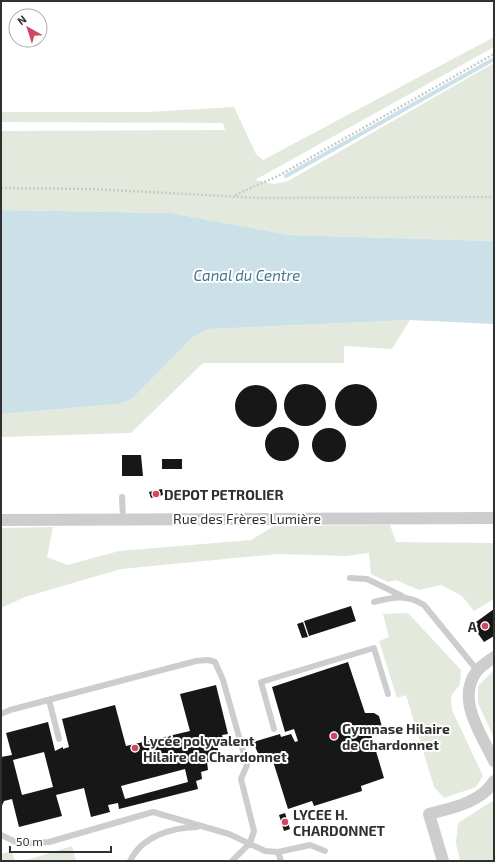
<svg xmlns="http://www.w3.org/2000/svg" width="495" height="862" viewBox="0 0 495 862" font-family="'Exo 2',sans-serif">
<rect width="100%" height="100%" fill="#fff"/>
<path fill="#e4e9dd" d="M494,37V47L255,180L274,184L288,181L494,63V241L289,235L171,213L1,210V131L225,130L223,123L1,122V112H147L234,107L256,154L263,160Z
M410,320L392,349L344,346V363H203L131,433L1,437V414L118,404L132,399L193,337L209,329Z
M390,525L396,542L494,543V599L474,611L462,596L441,585L419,590L396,580L388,582L371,574L369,553L346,556L278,554L121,569L25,597L1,608V528L53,527L47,557L67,565L119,551L251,540L274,526Z
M408,613L461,670L460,684L451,696L452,710L483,776L476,787L444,798L434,787L406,695L397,698L379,641L389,637L383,614Z
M494,670V738L478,703V686Z
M494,800V861H460L456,843L458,823Z
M72,846L76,861H23Z
M12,851L15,861H1V854Z"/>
<path fill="#cbe0e7" d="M1,210L171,213L289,235L494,241V324L410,320L209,329L193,337L132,399L118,404L1,414Z"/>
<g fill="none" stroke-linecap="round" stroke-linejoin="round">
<path stroke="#cbe0e7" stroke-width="4" d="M286,176L494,59"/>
</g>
<path fill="#171717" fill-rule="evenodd" d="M335 405a21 21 0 1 1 42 0a21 21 0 1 1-42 0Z
M284 405a21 21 0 1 1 42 0a21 21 0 1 1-42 0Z
M235 406a21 21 0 1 1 42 0a21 21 0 1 1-42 0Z
M265 444a17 17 0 1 1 34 0a17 17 0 1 1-34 0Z
M312 445a17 17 0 1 1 34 0a17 17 0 1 1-34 0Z
M122,455H141L143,476H122Z
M162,459H182V469H162Z
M162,489L163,495L151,498L149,492Z
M351,606L356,621L309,636L304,621Z
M494,609V636L484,642L474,628L478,624L476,622Z
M303,622L308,637L302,638L297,624Z
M348,662L365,713H374L379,716L382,727L370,731L384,778L361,786L362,791L314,806L312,801L288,809L272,758L264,760L260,758L253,742L280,734L281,737L291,734L295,742L298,741L294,729L285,732L272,687Z
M216,685L228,734L222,735L224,742L216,744L219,752L212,753L213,761L207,762L208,770L201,772L202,779L196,781L198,789L119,809L118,803L108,805L110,812L91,817L84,788L56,795L62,816L19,827L12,799L4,801L1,808V757L12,755L6,733L48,722L55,751L63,747V749L69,747L62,719L115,705L126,746L190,731L180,694ZM44,752L53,787L22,795L13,760ZM185,769L188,782L125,799L121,786Z
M285,813L290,829L284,831L279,815Z"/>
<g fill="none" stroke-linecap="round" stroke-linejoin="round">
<path stroke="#cacaca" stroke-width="2.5" stroke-dasharray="2 2" stroke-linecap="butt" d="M1,188L92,189L262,198L494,197
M235,195L278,176L494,54"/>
<path stroke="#cdcdcd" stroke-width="6" d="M122,497L123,518
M350,578L367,579L402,596
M374,602C393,597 407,594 424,605L477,670
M49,700L59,739
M1,714L10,710L196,661L208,660L215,662L223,680L247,765L241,779L254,831L250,843L232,861
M274,729L261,682L374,648L388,694
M1,835L20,844L49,842L153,812L229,834L265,851L278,852L310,845L325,851
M278,852L281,861
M130,861C142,836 171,828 197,827"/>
<path stroke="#cdcdcd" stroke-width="12" d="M1,520L494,518
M494,657C489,661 481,666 477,671C455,699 482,735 494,761
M443,861L429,814C451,808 481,803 494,781"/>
</g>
<g fill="#d34661" stroke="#fff" stroke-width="1.5">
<circle cx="156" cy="494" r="4"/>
<circle cx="485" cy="626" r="4"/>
<circle cx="334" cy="736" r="4"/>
<circle cx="135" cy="748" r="4"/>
<circle cx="285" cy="822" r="4"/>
</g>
<g text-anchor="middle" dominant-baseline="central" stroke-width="4" stroke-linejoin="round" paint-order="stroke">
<g font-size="14" font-weight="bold" fill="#303030" stroke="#fff" text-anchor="start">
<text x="164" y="494">DEPOT PETROLIER</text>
<text x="477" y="626" text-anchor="end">A</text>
<text x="342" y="728">Gymnase Hilaire<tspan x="342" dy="16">de Chardonnet</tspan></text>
<text x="143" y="740">Lycée polyvalent<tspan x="143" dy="16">Hilaire de Chardonnet</tspan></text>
<text x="293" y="814">LYCEE H.<tspan x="293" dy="16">CHARDONNET</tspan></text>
</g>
<g font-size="14" fill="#303030" stroke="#fff">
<text x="247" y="518">Rue des Frères Lumière</text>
</g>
<g font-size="15" font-style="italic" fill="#46788a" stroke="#fff">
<text x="247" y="275">Canal du Centre</text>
</g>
</g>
<rect width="495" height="862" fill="none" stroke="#303030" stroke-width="4"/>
<g transform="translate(28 28) rotate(321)"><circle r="19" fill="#ffffff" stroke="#acacac"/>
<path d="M0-3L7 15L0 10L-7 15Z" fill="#d34661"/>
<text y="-6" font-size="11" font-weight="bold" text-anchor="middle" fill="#303030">N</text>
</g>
<path d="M10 846v6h101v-6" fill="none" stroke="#303030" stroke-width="2"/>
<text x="16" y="846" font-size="12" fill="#303030" stroke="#ffffff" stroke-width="3" paint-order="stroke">50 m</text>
</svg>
